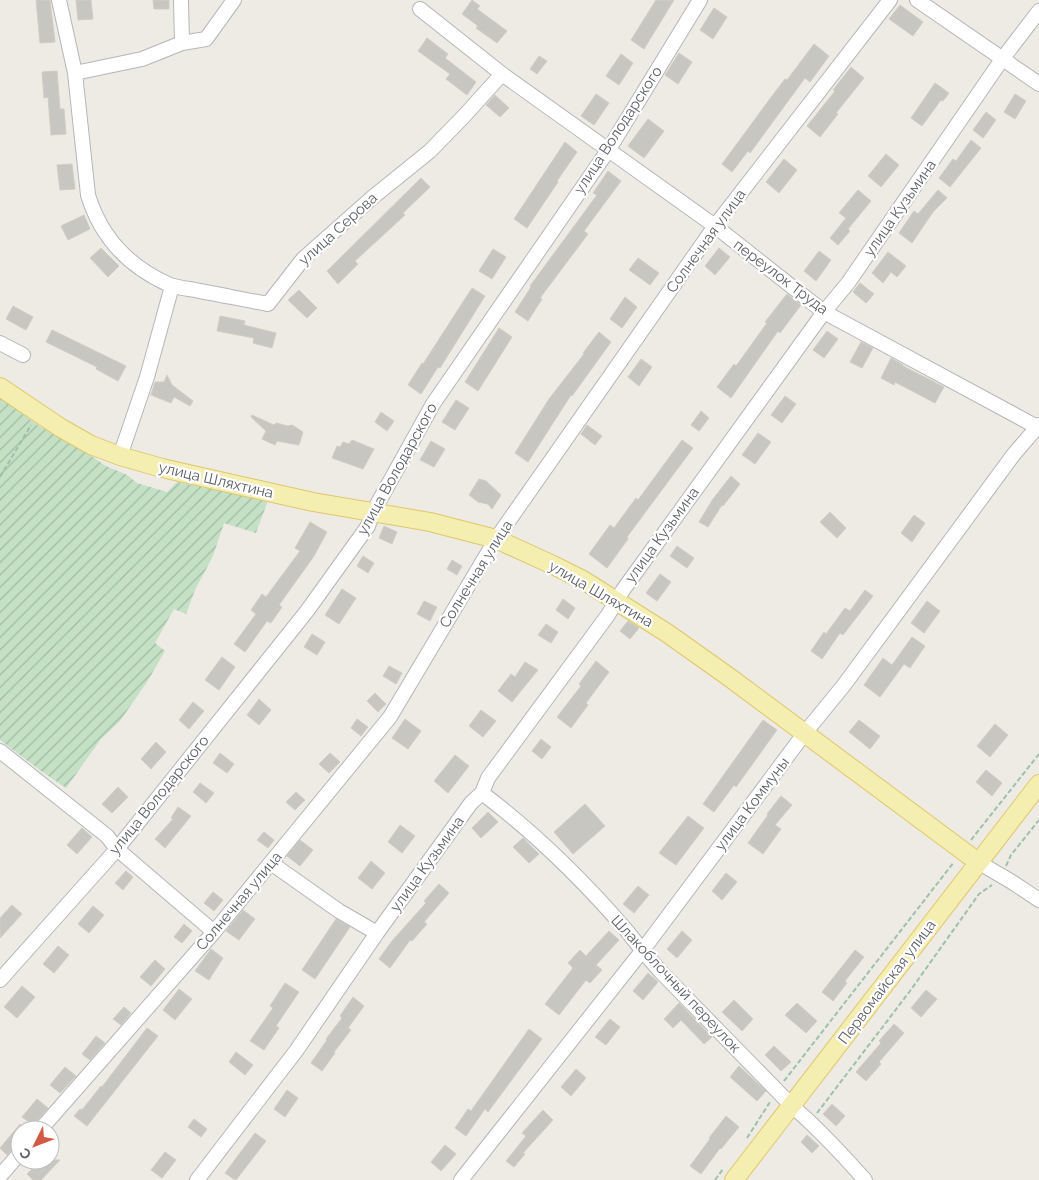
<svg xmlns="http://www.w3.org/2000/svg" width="1039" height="1180" viewBox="0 0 1039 1180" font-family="Raleway,sans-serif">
<defs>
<pattern id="garden-furrows" width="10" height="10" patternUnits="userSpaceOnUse" patternTransform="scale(1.25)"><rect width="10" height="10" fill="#c4e1c6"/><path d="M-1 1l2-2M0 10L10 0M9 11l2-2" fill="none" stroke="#a2baa4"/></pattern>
</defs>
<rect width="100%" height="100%" fill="#edebe4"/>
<path fill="url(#garden-furrows)" d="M0,398L39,426L86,452L104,465L127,475L137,483L167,492L177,482L206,488L269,498L256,533L224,523L213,556L195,590L186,614L174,609L155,643L165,651L147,682L120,721L101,739L66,788L41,771L0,740Z"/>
<path fill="#c8c6c1" stroke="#d1cdc3" d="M36,0H50L55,42L40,43Z
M76,0H91L93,19L78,20Z
M153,0H169V9H154Z
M472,0L480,6L477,9L507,31L497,43L476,28L478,26L462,14Z
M656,0H674L644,49L631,40Z
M900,5L923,22L913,36L889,19Z
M714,8L727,17L713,39L700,30Z
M427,38L448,54L445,58L476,82L467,95L446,79L450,74L418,51Z
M814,44L829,56L810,82L805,78L750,153L748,151L732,172L722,164L772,96L785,79L787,80Z
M679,53L692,62L678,84L665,75Z
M621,54L633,63L619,85L606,76Z
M539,56L547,61L537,74L530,69Z
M851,67L864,78L836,113L838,114L820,137L807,126L835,91L833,90Z
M57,71L60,109H64L66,134L51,135L48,97L44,98L42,72Z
M935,83L949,93L943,101L941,100L922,126L911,118Z
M596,94L609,103L594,125L581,116Z
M1015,94L1026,101L1015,119L1004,112Z
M495,95L509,108L500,117L486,105Z
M986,112L996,120L983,138L973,130Z
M648,119L664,131L644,158L628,146Z
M971,140L981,148L950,187L939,178L953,159L956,161Z
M565,142L577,152L557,181L558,182L527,228L514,219Z
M886,154L899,165L881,187L868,176Z
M784,159L797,170L779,193L766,182Z
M72,164L75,189L60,190L57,165Z
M608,171L621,181L584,231L588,234L540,298L542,299L528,321L515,312L531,287L530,286L597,195L593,193Z
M421,178L430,187L403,213L405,215L355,261L358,264L338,284L327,271Z
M858,190L871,201L848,229L850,231L838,245L830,238L846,218L839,213Z
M938,190L947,198L933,212L912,243L899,233L914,211L918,214Z
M84,215L90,229L68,240L61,226Z
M101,248L119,266L108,277L90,258Z
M719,248L730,257L715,275L705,266Z
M493,249L506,257L492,279L479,271Z
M819,251L831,260L816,281L804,271Z
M888,252L906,266L897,277L891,272L883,283L872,273Z
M638,258L659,273L650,285L629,270Z
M860,283L874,294L866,303L853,292Z
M472,288L485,296L440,368L438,367L421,394L408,385L422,363L423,364Z
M299,290L317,308L307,318L288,300Z
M787,294L801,305L780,333L778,331L731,398L717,387L734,364L736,366L767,323L765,322Z
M625,297L637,307L622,328L610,319Z
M13,306L33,317L26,330L6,319Z
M220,316L245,321L244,325L276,333L272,348L253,343L254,338L217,331Z
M499,328L512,337L478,391L465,382Z
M52,330L126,366L118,381L96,369L97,367L46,342Z
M827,331L838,339L824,358L813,350Z
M599,332L611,342L572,396L571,395L528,462L515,453L549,399L584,354L583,353Z
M861,342L873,348L862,368L850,362Z
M891,358L903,365V366L944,387L935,403L895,382L894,385L881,378Z
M641,359L652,367L639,386L628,377Z
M167,375L172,385L193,401L190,406L174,397L171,403L151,395L155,382H164Z
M785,396L796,404L782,423L771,415Z
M456,400L469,408L455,430L442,422Z
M701,411L709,418L699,431L691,425Z
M381,412L394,421L387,431L375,422Z
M252,415L274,425L276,423L288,426L292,425L303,432L299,445L277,441L275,445L262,439L266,431L251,417Z
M587,425L602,436L595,445L581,434Z
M758,433L771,442L755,464L742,455Z
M352,440L374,449L363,469L332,458L337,446L340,447L343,442L349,444Z
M682,440L693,448L627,537L628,539L607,568L589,554L610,525L614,528L636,498L638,500Z
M431,441L445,449L434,467L420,460Z
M731,476L740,484L723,506L722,505L708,527L699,522L713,499Z
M479,479L486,481L501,495L492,509L488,504L478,502L469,495Z
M830,512L846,528L837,538L820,522Z
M914,515L925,523L912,542L901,533Z
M310,522L327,532L314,556L279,605L282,607L271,623L267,621L245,652L234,644L256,614L251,610L262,594L266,597L300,551L295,548Z
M384,526L397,532L392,544L379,538Z
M677,546L694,558L687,568L670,556Z
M363,556L374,563L368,573L357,566Z
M452,560L462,566L457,575L447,569Z
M660,574L671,582L657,601L646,593Z
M342,589L356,598L339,624L325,615Z
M865,590L873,596L843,635L840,633L822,659L811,651L824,632L826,634L845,608L850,611Z
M563,599L575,608L568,619L556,610Z
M424,601L437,607L430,621L417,614Z
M927,601L940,611L924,633L911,623Z
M628,621L639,628L630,639L620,631Z
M546,624L558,632L551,643L538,635Z
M312,634L325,642L317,655L304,647Z
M912,637L925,646L910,668L904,664L880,697L864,685L883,658L892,665Z
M222,657L235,667L219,690L205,680Z
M596,661L609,672L586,703L588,705L571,728L557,717L581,686L579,684Z
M525,662L538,670L512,702L498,691L511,674L515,677Z
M389,666L402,673L396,684L383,676Z
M375,693L386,704L378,712L367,701Z
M259,699L271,710L259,725L247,715Z
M193,702L204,711L189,729L179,720Z
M481,710L496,721L483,737L469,726Z
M357,719L368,727L361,736L351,728Z
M405,719L421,731L408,749L392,738Z
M763,720L777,730L736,787L734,785L714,812L703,804Z
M859,720L880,736L870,749L849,732Z
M995,724L1008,735L990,757L977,746Z
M541,739L551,747L542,759L532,751Z
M156,742L166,752L151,769L141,759Z
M220,753L234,764L227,773L213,763Z
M330,753L340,762L329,773L319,764Z
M455,755L469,766L448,793L434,781Z
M986,770L1002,783L992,796L976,782Z
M200,783L214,793L206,803L193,792Z
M118,787L128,797L112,813L102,804Z
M296,792L305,800L295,810L286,802Z
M781,796L792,805L775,825L781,829L763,854L748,843L768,815L767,814Z
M585,804L605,826L573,854L554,832Z
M178,807L191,816L165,848L155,839L173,819L171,818Z
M488,812L498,822L481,838L472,828Z
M688,816L704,828L676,865L659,853Z
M400,825L415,836L402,853L388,842Z
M82,828L92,837L77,854L67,845Z
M264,832L274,840L268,848L257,840Z
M523,838L539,854L529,863L513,847Z
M300,840L313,850L300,866L287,856Z
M371,861L385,873L372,889L358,878Z
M126,871L133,877L123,890L115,883Z
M726,873L737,882L722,900L712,891Z
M439,884L449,893L424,922L427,924L412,941L410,940L390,968L379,959L392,941L426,903L424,901Z
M638,886L649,895L634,913L623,904Z
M213,892L223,900L214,911L204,903Z
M12,905L22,914L0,938V918Z
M93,906L104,915L89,933L78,924Z
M243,910L255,919L239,940L226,931Z
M336,919L350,927L315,979L302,970Z
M184,924L192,931L182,943L174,937Z
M609,931L619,940L596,965L602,970L590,983L586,980L559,1015L545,1004L573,968L568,963L580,950L586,956Z
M682,931L692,940L677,958L667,949Z
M58,946L69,955L54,973L43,964Z
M211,949L223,958L209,980L195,971Z
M855,950L864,957L845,981L847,983L833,1001L822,992Z
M155,960L165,969L151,986L140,977Z
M648,973L658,982L643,1000L633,991Z
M285,983L299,992L276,1026L279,1028L264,1050L250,1041L273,1008L270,1006Z
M22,986L35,997L17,1018L4,1007Z
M179,989L192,999L175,1020L163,1010Z
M926,990L937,999L921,1017L911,1008Z
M353,997L364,1006L348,1028L351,1030L334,1052L335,1053L322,1071L311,1063L327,1040L326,1039L342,1018L340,1016Z
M734,1000L753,1019L742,1031L722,1012Z
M679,1003L712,1037L704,1044L681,1020L673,1028L664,1019Z
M797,1003L817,1021L806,1033L785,1015Z
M124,1007L131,1013L121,1025L113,1019Z
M610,1019L620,1027L606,1045L595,1037Z
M894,1024L904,1033L879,1062L881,1064L866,1081L856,1072L881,1043L879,1041Z
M147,1028L158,1036L87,1126L74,1116L80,1109L82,1110L101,1086L102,1087Z
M529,1029L542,1039L488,1112L485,1109L466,1136L455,1128L468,1109L471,1111Z
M96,1036L105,1043L90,1060L82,1054Z
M774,1046L791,1062L781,1071L765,1055Z
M236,1052L253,1065L245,1075L229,1062Z
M739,1066L766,1091L757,1101L730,1077Z
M65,1067L76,1076L60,1093L50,1085Z
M576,1069L586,1078L571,1096L561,1087Z
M287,1090L298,1098L285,1117L274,1109Z
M37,1099L48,1108L33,1125L22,1117Z
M832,1104L845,1116L836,1126L823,1114Z
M543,1110L553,1120L523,1153L525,1154L514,1167L506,1161L526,1136L522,1133Z
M726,1116L739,1127L721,1149L720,1148L701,1174L690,1166L710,1139L709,1138Z
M194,1119L207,1129L201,1137L188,1127Z
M20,1124V1144L14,1147L7,1155L0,1148Z
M255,1133L266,1141L236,1180H235L225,1173Z
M807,1135L819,1146L812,1153L801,1142Z
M445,1145L456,1154L441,1171L431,1162Z
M165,1152L176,1160L162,1178L151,1170Z
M41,1160H60L41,1180H33L27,1174Z"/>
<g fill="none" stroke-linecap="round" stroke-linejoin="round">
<defs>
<path id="minor" d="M59,0L75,73L88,195C101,238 129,267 170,285C179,288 191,289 200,291C223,295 245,300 268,304L303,259L373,197L430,151L465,115L502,74
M181,0L182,43
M917,0L1039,84
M420,9L502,74L715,226L824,312L1039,428
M75,73L142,59L182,43L206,39L234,0
M0,343L23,355
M120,456L147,377L172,286
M0,751L107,836L117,849L214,932
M482,793C535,833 583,880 627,931C638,945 649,959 661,972L792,1106C819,1129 842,1154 865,1180
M978,862L1012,882L1039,900
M271,863L339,911L377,933
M0,980L117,849L307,611L368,526L373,512L433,404L609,149L700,0
M40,1130L214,932L390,717L496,539L715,226L890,0
M0,1176L20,1153
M197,1180L296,1051L377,933L471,803L482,793L488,778L608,615L623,590L824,312L848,283L1003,58L1039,11
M461,1180L642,951L804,734L844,685L1014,454L1039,425"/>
<path id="major" d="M0,387L61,428L91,445L120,456L162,468L313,502L430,522L496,539L553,565L583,580L667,633L729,677L978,862
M734,1180L1039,784"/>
</defs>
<use href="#minor" stroke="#b4b6b9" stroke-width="16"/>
<use href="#major" stroke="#dfc76a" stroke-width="20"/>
<path stroke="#9dc1aa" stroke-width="2" stroke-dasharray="5 2.5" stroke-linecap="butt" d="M0,477L31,425
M971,840L1039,754
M1006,866L1011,855L1039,820
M784,1081L954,862
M817,1113L910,991L979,894L992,885
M747,1138L770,1102
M715,1180L723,1169"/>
<use href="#minor" stroke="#fff" stroke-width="14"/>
<use href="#major" stroke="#f5eeb1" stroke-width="18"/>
</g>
<g text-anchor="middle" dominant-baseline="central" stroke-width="4.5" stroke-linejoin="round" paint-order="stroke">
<g font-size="15" fill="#5c5f63" stroke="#fff">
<text transform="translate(618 130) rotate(-57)">улица Володарского</text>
<text transform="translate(900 208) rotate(-55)">улица Кузьмина</text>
<text transform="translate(338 229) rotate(-42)">улица Серова</text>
<text transform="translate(706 241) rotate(-54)">Солнечная улица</text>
<text transform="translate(781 277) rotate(37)">переулок Труда</text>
<text transform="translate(397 469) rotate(-61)">улица Володарского</text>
<text transform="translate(216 480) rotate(13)">улица Шляхтина</text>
<text transform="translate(662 535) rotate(-54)">улица Кузьмина</text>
<text transform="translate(476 574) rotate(-58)">Солнечная улица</text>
<text transform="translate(601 594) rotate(30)">улица Шляхтина</text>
<text transform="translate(159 795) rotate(-51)">улица Володарского</text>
<text transform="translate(752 804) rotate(-53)">улица Коммуны</text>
<text transform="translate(427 864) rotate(-54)">улица Кузьмина</text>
<text transform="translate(239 901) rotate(-50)">Солнечная улица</text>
<text transform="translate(887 982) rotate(-53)">Первомайская улица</text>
<text transform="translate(676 984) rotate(47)">Шлакоблочный переулок</text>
</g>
</g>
<g transform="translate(35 1145) rotate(228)"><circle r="24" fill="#ffffff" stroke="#bebfc1"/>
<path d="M0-4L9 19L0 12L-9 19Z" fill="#d35943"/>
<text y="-8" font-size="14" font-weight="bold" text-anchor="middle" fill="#5c5f63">С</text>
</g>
</svg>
